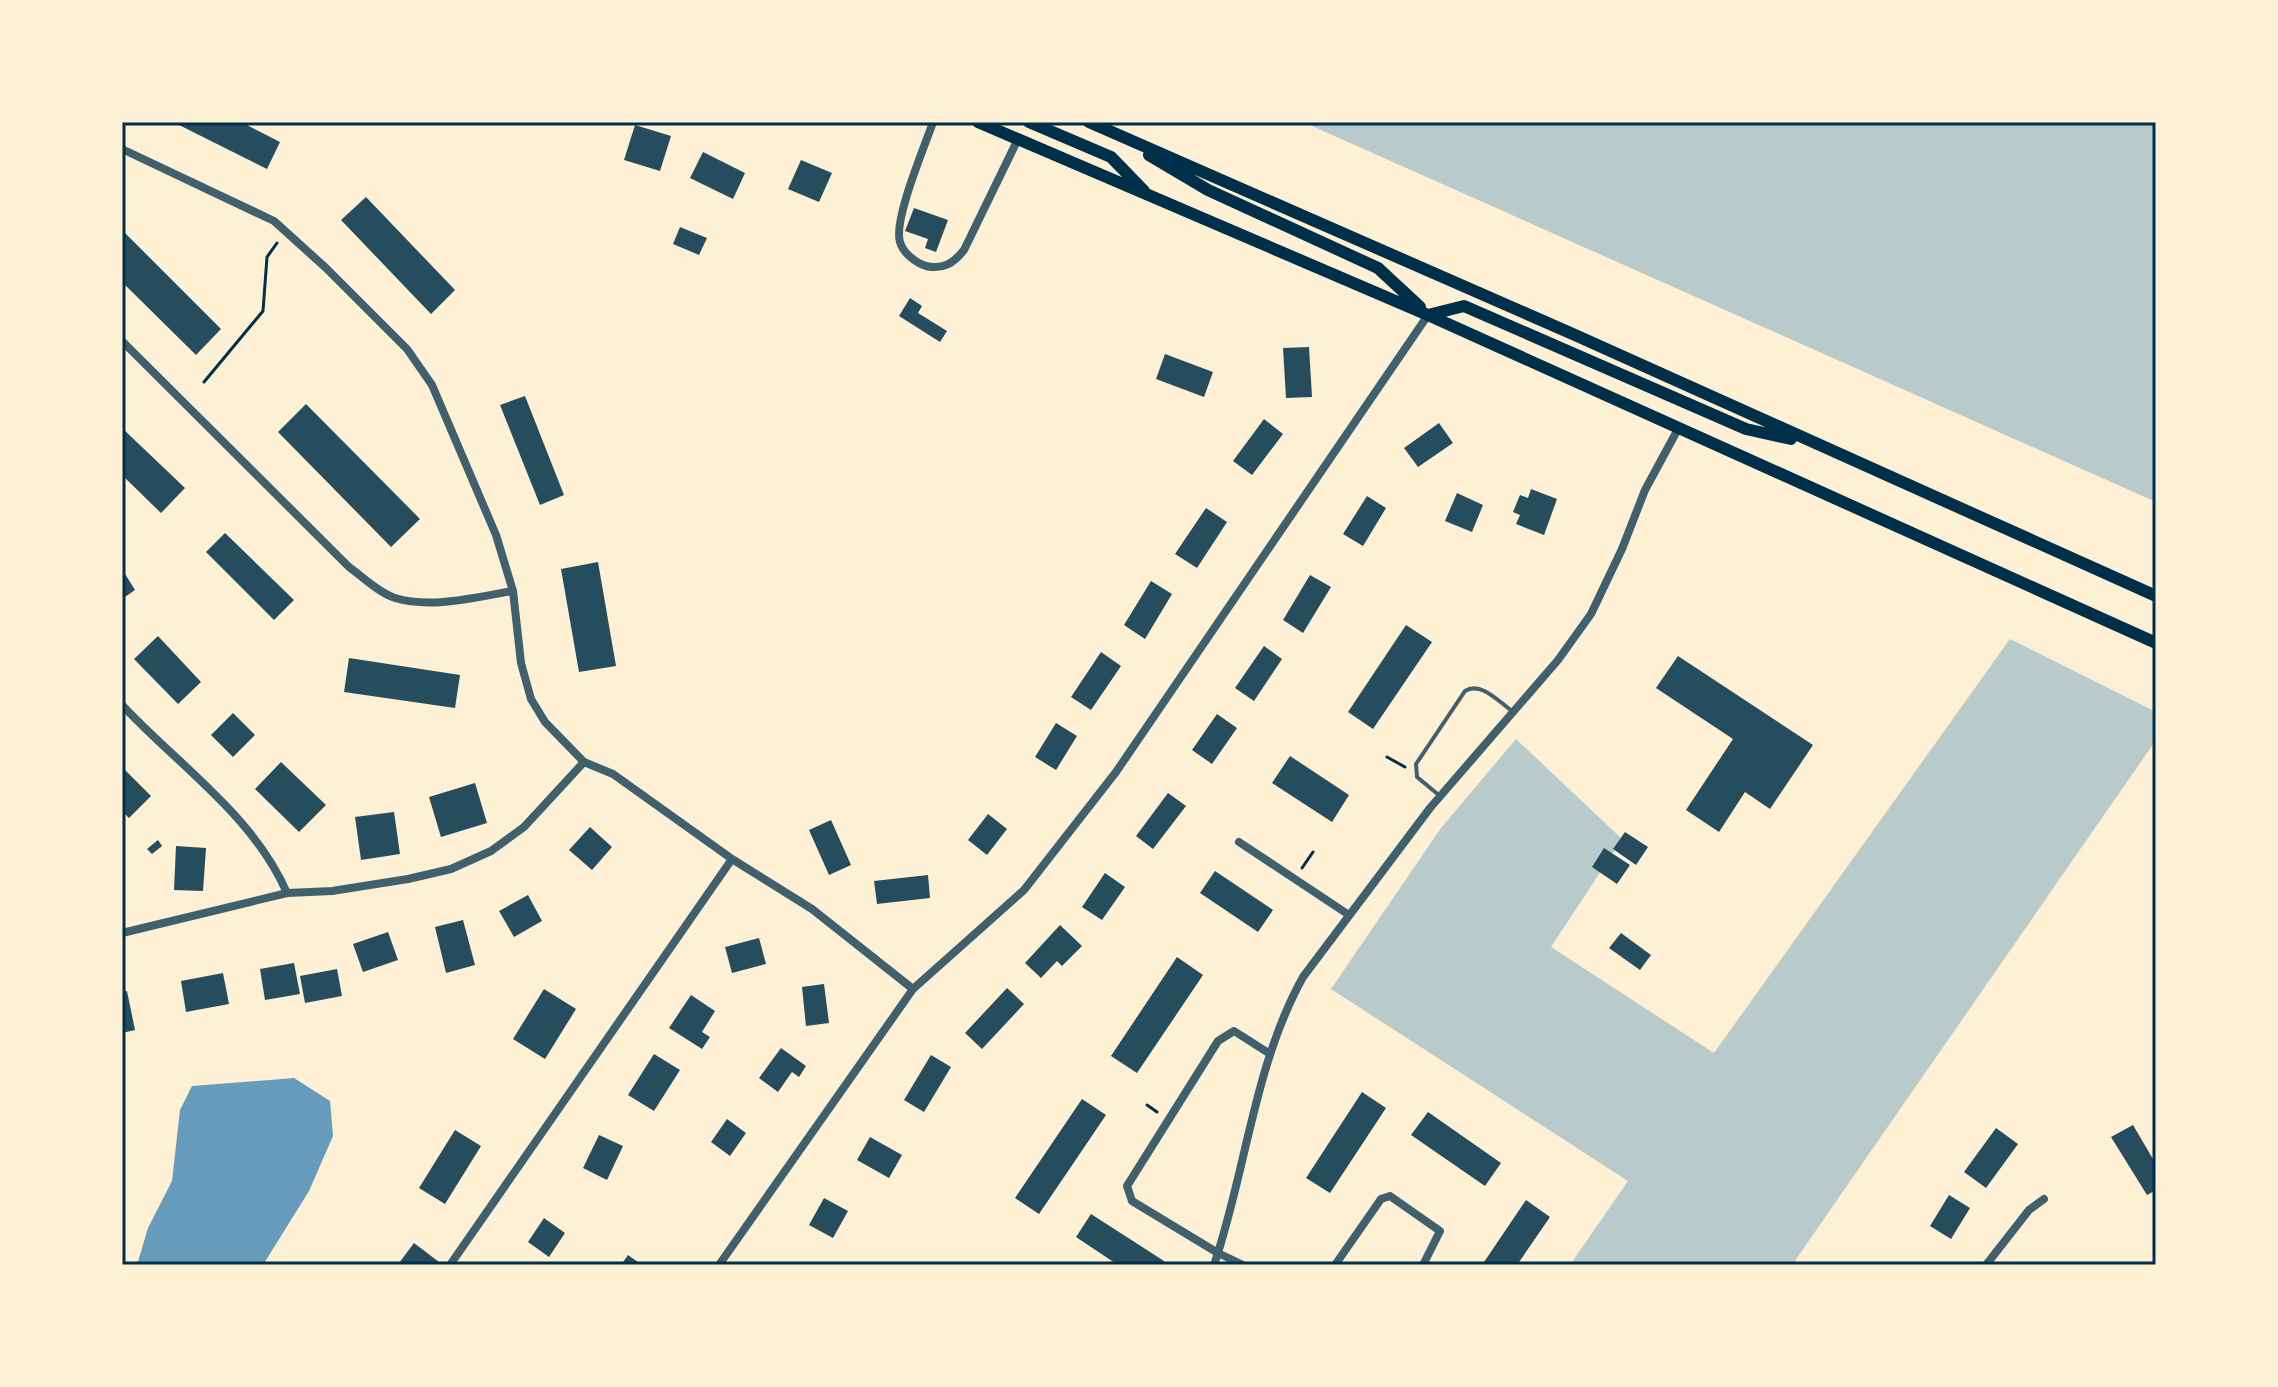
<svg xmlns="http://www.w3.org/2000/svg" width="2278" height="1387" viewBox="0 0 2278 1387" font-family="Cabin,sans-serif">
<rect width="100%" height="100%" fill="#fdf0d5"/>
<path fill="#b9caca" d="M1303,122H2156V502Z
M2010,639L2156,712V740L1792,1265H1570L1628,1181L1331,989L1441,828L1516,739L1622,839L1551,947L1714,1053Z"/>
<path fill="#669bbc" d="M294,1078L330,1101L333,1136L309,1191L263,1265H137L148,1228L172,1181L180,1110L192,1086Z"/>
<path fill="#264d5e" d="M173,122H241L280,142L267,169Z
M635,125L671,136L660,171L624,160Z
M703,152L745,173L733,199L690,178Z
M801,160L832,173L819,202L788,189Z
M366,197L455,290L431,314L341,220Z
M914,208L948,220L936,252L925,248L928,239L905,231Z
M680,227L707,238L699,255L673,244Z
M122,230L221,329L196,355L122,282Z
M910,298L922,306L918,313L947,331L940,342L899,316Z
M1309,347L1312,397L1286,398L1283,348Z
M1165,354L1213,372L1204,397L1156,379Z
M525,396L564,495L540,505L500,405Z
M306,404L420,519L391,547L278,432Z
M1264,419L1283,434L1252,475L1233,461Z
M1439,423L1453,443L1418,467L1404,448Z
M122,428L185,488L161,513L122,475Z
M1531,489L1557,499L1544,535L1516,524L1520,515L1513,512L1520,495L1528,498Z
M1457,493L1483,505L1472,532L1445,521Z
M1367,496L1386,508L1363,546L1343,534Z
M1206,508L1227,522L1197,568L1175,554Z
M225,533L294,600L274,620L206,552Z
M598,562L616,666L579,672L561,569Z
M122,569L135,590L122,599Z
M1310,575L1331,587L1303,633L1283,620Z
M1151,581L1172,594L1145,639L1124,625Z
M1406,625L1432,642L1373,729L1348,712Z
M158,636L201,682L178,704L134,659Z
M1264,646L1282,659L1254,701L1235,688Z
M1101,652L1121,666L1091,710L1071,697Z
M1678,656L1813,745L1770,809L1745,792L1719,832L1686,810L1733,739L1656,688Z
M349,658L460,675L455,708L344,692Z
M233,713L255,735L233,757L211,735Z
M1217,714L1237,728L1212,764L1192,750Z
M1056,723L1077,736L1056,770L1035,757Z
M1290,756L1349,795L1332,822L1272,783Z
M281,762L326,805L299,832L255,789Z
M122,767L151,796L129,818L122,811Z
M475,783L487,823L441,837L429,797Z
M1168,793L1186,806L1153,849L1136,836Z
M394,812L400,854L361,860L355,817Z
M988,814L1007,829L987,855L968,840Z
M831,820L851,865L829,875L809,830Z
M590,827L612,847L592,870L569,850Z
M1625,832L1648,847L1636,865L1613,849Z
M158,840L162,846L152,854L147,849Z
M176,846L206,848L203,891L174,890Z
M1604,848L1630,865L1617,884L1592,867Z
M1215,871L1273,910L1258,932L1200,893Z
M1105,873L1125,887L1102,920L1082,907Z
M928,875L930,898L877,904L874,881Z
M528,895L542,921L514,937L499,911Z
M463,920L475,965L446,973L435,927Z
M1060,925L1082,946L1062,966L1057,961L1041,978L1025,963Z
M388,932L398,960L363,972L353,944Z
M1621,933L1651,955L1640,970L1609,948Z
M759,938L766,964L732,973L725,947Z
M1177,957L1203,975L1137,1073L1111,1056Z
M294,963L300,994L265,1000L260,969Z
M337,969L342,996L305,1003L300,976Z
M223,973L229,1004L186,1012L181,981Z
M824,984L829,1023L806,1026L802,987Z
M1007,988L1024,1004L982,1049L965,1033Z
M544,989L576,1009L545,1059L513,1039Z
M127,991L135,1030L122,1033V992Z
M691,995L715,1011L702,1032L710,1037L702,1049L669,1028Z
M781,1048L806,1066L799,1077L792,1072L778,1092L759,1078Z
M654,1054L680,1070L654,1111L628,1095Z
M931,1055L951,1067L924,1112L904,1100Z
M1362,1092L1386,1108L1330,1193L1306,1178Z
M1082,1099L1106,1115L1039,1214L1015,1198Z
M1428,1112L1501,1163L1485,1186L1411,1135Z
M727,1119L746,1133L730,1156L711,1142Z
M2133,1125L2153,1159L2156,1158V1190L2147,1195L2111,1137Z
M1996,1128L2018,1144L1986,1188L1964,1172Z
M455,1130L481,1146L445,1204L419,1188Z
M599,1135L623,1146L607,1180L583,1168Z
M870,1137L902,1155L889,1178L857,1160Z
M1949,1195L1970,1208L1951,1239L1930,1226Z
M824,1198L848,1211L833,1238L809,1225Z
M1526,1200L1550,1217L1517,1265H1482Z
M1091,1214L1164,1261L1161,1265H1118L1076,1237Z
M544,1218L565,1233L549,1257L528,1242Z
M414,1243L443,1265H401L399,1263Z
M628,1255L642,1265H621Z"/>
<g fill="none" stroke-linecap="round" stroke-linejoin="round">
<path stroke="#003049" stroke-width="3" d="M204,382L263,311L267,257L277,243
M1387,757L1405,767
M1302,868L1313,852
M1147,1105L1157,1112"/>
<path stroke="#3f606c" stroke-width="4" d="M1440,796L1417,777L1416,764L1465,691C1481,681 1499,702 1512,711"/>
<path stroke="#3f606c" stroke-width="8" d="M933,122C925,146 893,220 900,242C903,253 916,263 926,266C943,270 954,263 964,250L1018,139
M122,149L274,221L326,268L407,349L432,385L496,535L513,591C476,597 432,609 395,598C379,593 363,577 349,567L122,341
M513,591L521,663L531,699L545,722L584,762L613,774L732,859L812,909L913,989
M122,705C179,766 253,815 287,893
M1239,842L1349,915
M122,933L287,893L332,891L408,879L451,869L491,851L524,827L584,762
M450,1265L732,859
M719,1265L913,989L1024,890L1116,772L1428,315
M1214,1265C1246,1171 1254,1065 1303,977L1430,808L1558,660L1591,614L1622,549L1645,490L1678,429
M1243,1265L1218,1253L1132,1201L1127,1186L1218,1041L1234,1031L1270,1054
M1335,1265L1381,1199L1390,1196L1440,1231L1423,1265
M1986,1265L2029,1210L2044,1199"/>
<path stroke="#003049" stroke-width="12" d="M978,122L1428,315L2156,643
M1029,122L1111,157L1144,191
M1089,122L1575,335L2156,596
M1149,155L1208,190L1378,268L1420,307
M1428,315L1464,306L1746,429L1791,439"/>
</g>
<rect width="2278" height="1387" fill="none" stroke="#fdf0d5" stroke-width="248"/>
<rect x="124" y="124" width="2030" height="1139" fill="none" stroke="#003049" stroke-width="3"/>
</svg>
